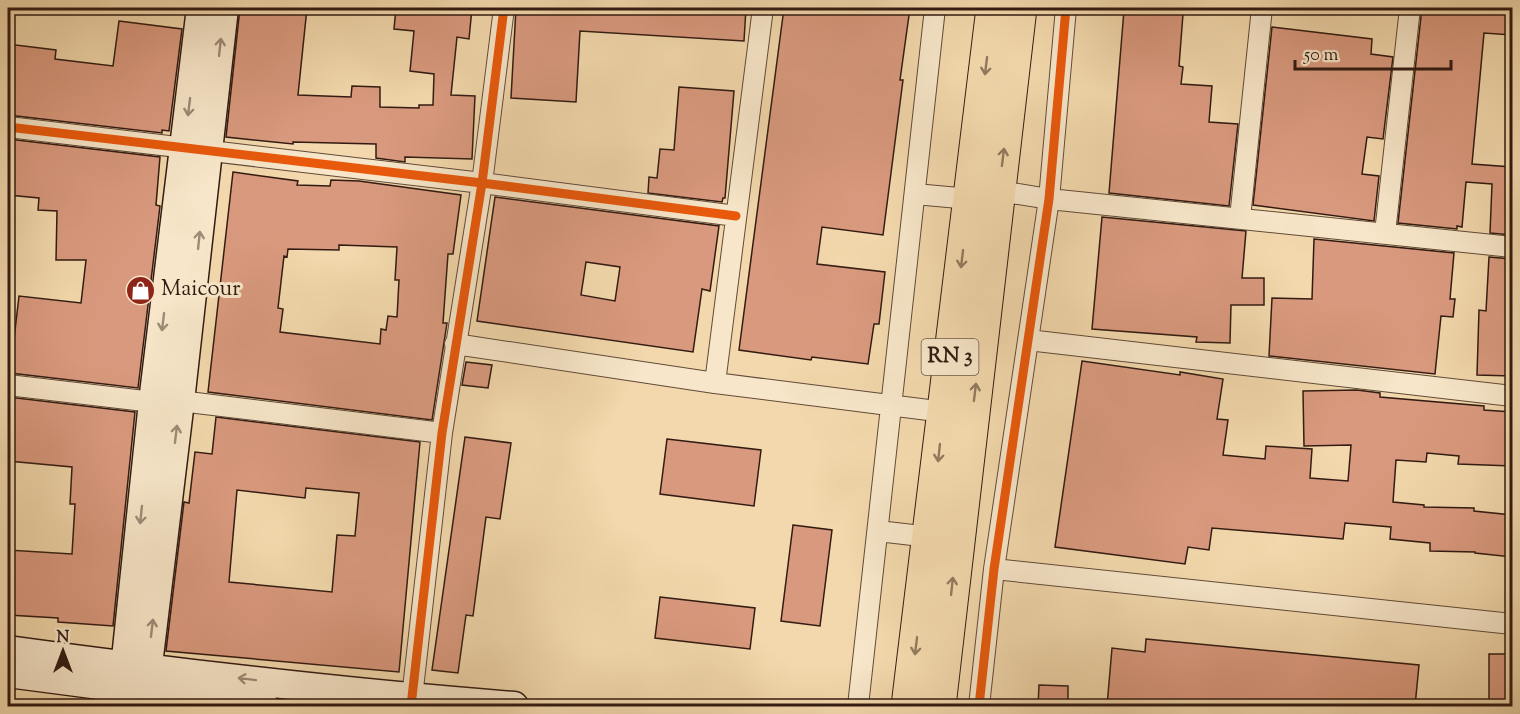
<svg xmlns="http://www.w3.org/2000/svg" width="1520" height="714" viewBox="0 0 1520 714" font-family="'Sorts Mill Goudy',serif">
<rect width="100%" height="100%" fill="#f2d8ac"/>
<filter id="stains"><feTurbulence type="fractalNoise" baseFrequency=".00333" numOctaves="4"/><feColorMatrix values="0 0 0 0 .2 0 0 0 0 .09 0 0 0 0 .02 0 0 0 .5 -.17"/></filter>
<radialGradient id="worn" r=".72"><stop offset=".6" stop-color="#630" stop-opacity="0"/><stop offset="1" stop-color="#630" stop-opacity=".3"/></radialGradient>
<path fill="#d9997e" stroke="#321b12" stroke-width="1.5" fill-rule="evenodd" d="M240,8H307L298,95L351,97L352,86L380,87V107L419,108V105H433L434,74L410,71L414,31L394,29L396,8H472L469,39L457,37L451,95L475,96L472,159L405,157V162L376,158V144L293,142V144L226,137Z
M516,8H746L744,41L580,31L576,102L511,98Z
M784,8H910L900,80H903L883,235L822,227L817,264L885,272L879,324H874L868,364L812,357L811,360L739,350Z
M1422,8H1512V35L1484,33L1472,164L1512,167V235L1490,233L1492,184L1466,182L1462,227L1457,226V229L1398,223Z
M1124,10L1183,14L1179,66L1183,67L1181,84L1212,86L1209,122L1238,124L1229,206L1109,193Z
M119,21L182,29L169,131L162,130V133L8,115V44L56,50L55,59L113,66Z
M1272,27L1372,39L1371,54L1393,57L1383,139L1367,137L1362,174L1379,176L1374,221L1253,205Z
M679,87L734,91L725,198H723L722,202L648,193L649,177L657,178L660,149L674,150Z
M8,139L160,157L156,205L160,206L138,388L10,373L19,296L81,303L86,260H56L57,211L38,210L39,198L8,195Z
M233,172L298,181L297,185L330,186L331,180L359,181L461,195L453,254H448L443,323H447L432,420L208,392ZM339,245L397,247L395,280H399L397,317L388,316L386,330L381,329L380,344L280,332L283,309L278,308L284,256L287,257L288,249L339,250Z
M495,197L719,226L710,291L702,289L693,352L477,321ZM586,262L620,267L615,301L581,295Z
M1102,217L1246,231L1242,278H1264V305H1231L1230,343L1196,342L1197,337L1092,329Z
M1314,239L1454,253L1450,299H1455L1453,317L1441,316L1435,374L1269,356L1272,298L1312,299Z
M1489,257L1512,259V376L1477,375L1479,310L1486,311Z
M1082,361L1180,375V372L1223,379L1217,419L1228,420L1223,455L1265,459L1266,446L1312,449L1310,478L1348,481L1351,445L1304,446L1303,391L1357,390L1380,393V397L1484,406V410L1512,412V466L1458,464L1459,456L1427,453L1426,462L1396,460L1393,502L1424,505V507L1474,508V511L1512,515V557L1475,553V552L1430,551V543L1390,539L1391,527L1345,523L1343,539L1212,528L1209,550L1188,547L1185,564L1055,547Z
M466,362L492,365L488,388L462,385Z
M8,397L135,412L113,626L58,622V618L8,615V550L72,554L75,504H70L72,467L8,461Z
M216,417L420,442L399,672L166,651L184,502L189,503L195,452L212,454ZM306,488L359,493L355,536L337,535L332,592L229,582L237,490L305,498Z
M465,437L511,443L500,519L486,517L473,616L466,615L458,673L432,670Z
M667,439L761,450L754,506L660,494Z
M793,525L832,530L820,626L781,621Z
M660,597L755,608L750,649L655,638Z
M1146,639L1419,665L1415,706H1107L1112,648L1145,652Z
M1489,654H1512V706H1489Z
M1039,685L1068,686V706H1038Z"/>
<g fill="none" stroke-linecap="round" stroke-linejoin="round">
<defs>
<path id="street" d="M8,127L482,183L736,216
M999,191L1049,199L1512,247
M915,194L970,199
M1240,218L1262,8
M1385,233L1410,8
M1028,340L1512,396
M455,344L715,383L944,412
M715,383L763,8
M8,385L153,402L180,401L442,433
M878,531L930,537
M994,569L1512,624
M411,706L442,433L482,183L504,8
M858,706L935,8
M979,706L994,569L1049,199L1066,8"/>
<path id="secondary" d="M8,650C176,673 345,693 514,706
M8,673L123,688L262,700
M121,706L153,402L201,8
M143,706L180,401L224,8"/>
<path id="highway" d="M908,706L993,8
M939,706L1020,8"/>
</defs>
<use href="#street" stroke="#624a38" stroke-width="22"/>
<use href="#secondary" stroke="#321b12" stroke-width="31"/>
<use href="#highway" stroke="#321b12" stroke-width="35"/>
<use href="#street" stroke="#f7e6c9" stroke-width="20"/>
<use href="#secondary" stroke="#f7e6c9" stroke-width="28"/>
<use href="#highway" stroke="#f2d8ac" stroke-width="33"/>
<defs>
<path id="cycleway" d="M8,127L482,183L736,216
M411,706L442,433L482,183L504,8
M979,706L994,569L1049,199L1066,8"/>
</defs>
<use href="#cycleway" stroke="#f7e6c9" stroke-width="13"/>
<use href="#cycleway" stroke="#e8590c" stroke-width="9"/>
</g>
<defs><path id="oneway-shaft" d="M-6 0H5M1.5-3L5.5 0L1.5 3" fill="none" stroke-width="1.6" stroke-linecap="round" stroke-linejoin="round" transform="scale(1.5)"/></defs>
<g stroke="#9e8b77">
<use href="#oneway-shaft" transform="translate(220 47) rotate(-84)"/>
<use href="#oneway-shaft" transform="translate(189 107) rotate(97)"/>
<use href="#oneway-shaft" transform="translate(199 240) rotate(-84)"/>
<use href="#oneway-shaft" transform="translate(163 322) rotate(97)"/>
<use href="#oneway-shaft" transform="translate(176 434) rotate(-83)"/>
<use href="#oneway-shaft" transform="translate(141 515) rotate(96)"/>
<use href="#oneway-shaft" transform="translate(152 628) rotate(-83)"/>
<use href="#oneway-shaft" transform="translate(247 679) rotate(-173)"/>
</g>
<g stroke="#927a5f">
<use href="#oneway-shaft" transform="translate(986 66) rotate(97)"/>
<use href="#oneway-shaft" transform="translate(1003 157) rotate(-83)"/>
<use href="#oneway-shaft" transform="translate(962 259) rotate(97)"/>
<use href="#oneway-shaft" transform="translate(975 392) rotate(-83)"/>
<use href="#oneway-shaft" transform="translate(939 453) rotate(96)"/>
<use href="#oneway-shaft" transform="translate(952 586) rotate(-84)"/>
<use href="#oneway-shaft" transform="translate(916 646) rotate(97)"/>
</g>
<defs>
<symbol id="shop-disc" viewBox="-11 -11 22 22"><circle r="9.5" fill="#8f2418" stroke="#f7e6c9"/><path d="M-5-2.5h2.3a2.7 3.5 0 0 1 5.4 0H5L5.5 6h-11ZM-1.5-2.5h3a1.5 2.3 0 0 0-3 0Z" fill="#fff"/></symbol>
</defs>
<g fill-rule="evenodd">
<use href="#shop-disc" x="124" y="274" width="33" height="33"/>
</g>
<g text-anchor="middle" dominant-baseline="central" stroke-width="6" stroke-linejoin="round" paint-order="stroke">
<rect fill="#f7e6c9" stroke="#6d5849" stroke-width="1.5" x="921.5" y="339" width="57" height="36" rx="4.5"/>
<g font-size="21" font-weight="bold" fill="#321b12">
<text x="950" y="357">RN 3</text>
</g>
<g font-size="22" fill="#321b12" stroke="#f7e6c9" text-anchor="start">
<text x="161" y="290">Maicour</text>
</g>
</g>
<rect width="1520" height="714" fill="none" stroke="#f2d8ac" stroke-width="30"/>
<rect x="9" y="9" width="1502" height="696" fill="none" stroke="#321b12" stroke-width="3"/>
<rect x="15" y="15" width="1490" height="684" fill="none" stroke="#321b12" stroke-width="1.5"/>
<g transform="translate(63 651)" stroke="#f7e6c9" stroke-width="4.5" paint-order="stroke">
<path d="M0-4.5L10 22L0 15L-10 22Z" fill="#321b12"/>
<text y="-9" font-size="16" font-weight="bold" text-anchor="middle" fill="#321b12">N</text>
</g>
<path d="M1295 60v9h156v-9" fill="none" stroke="#321b12" stroke-width="3"/>
<text x="1304" y="60" font-size="18" fill="#321b12" stroke="#f7e6c9" stroke-width="4.5" paint-order="stroke">50 m</text>
<rect width="100%" height="100%" filter="url(#stains)"/>
<rect width="100%" height="100%" fill="url(#worn)"/>
</svg>
